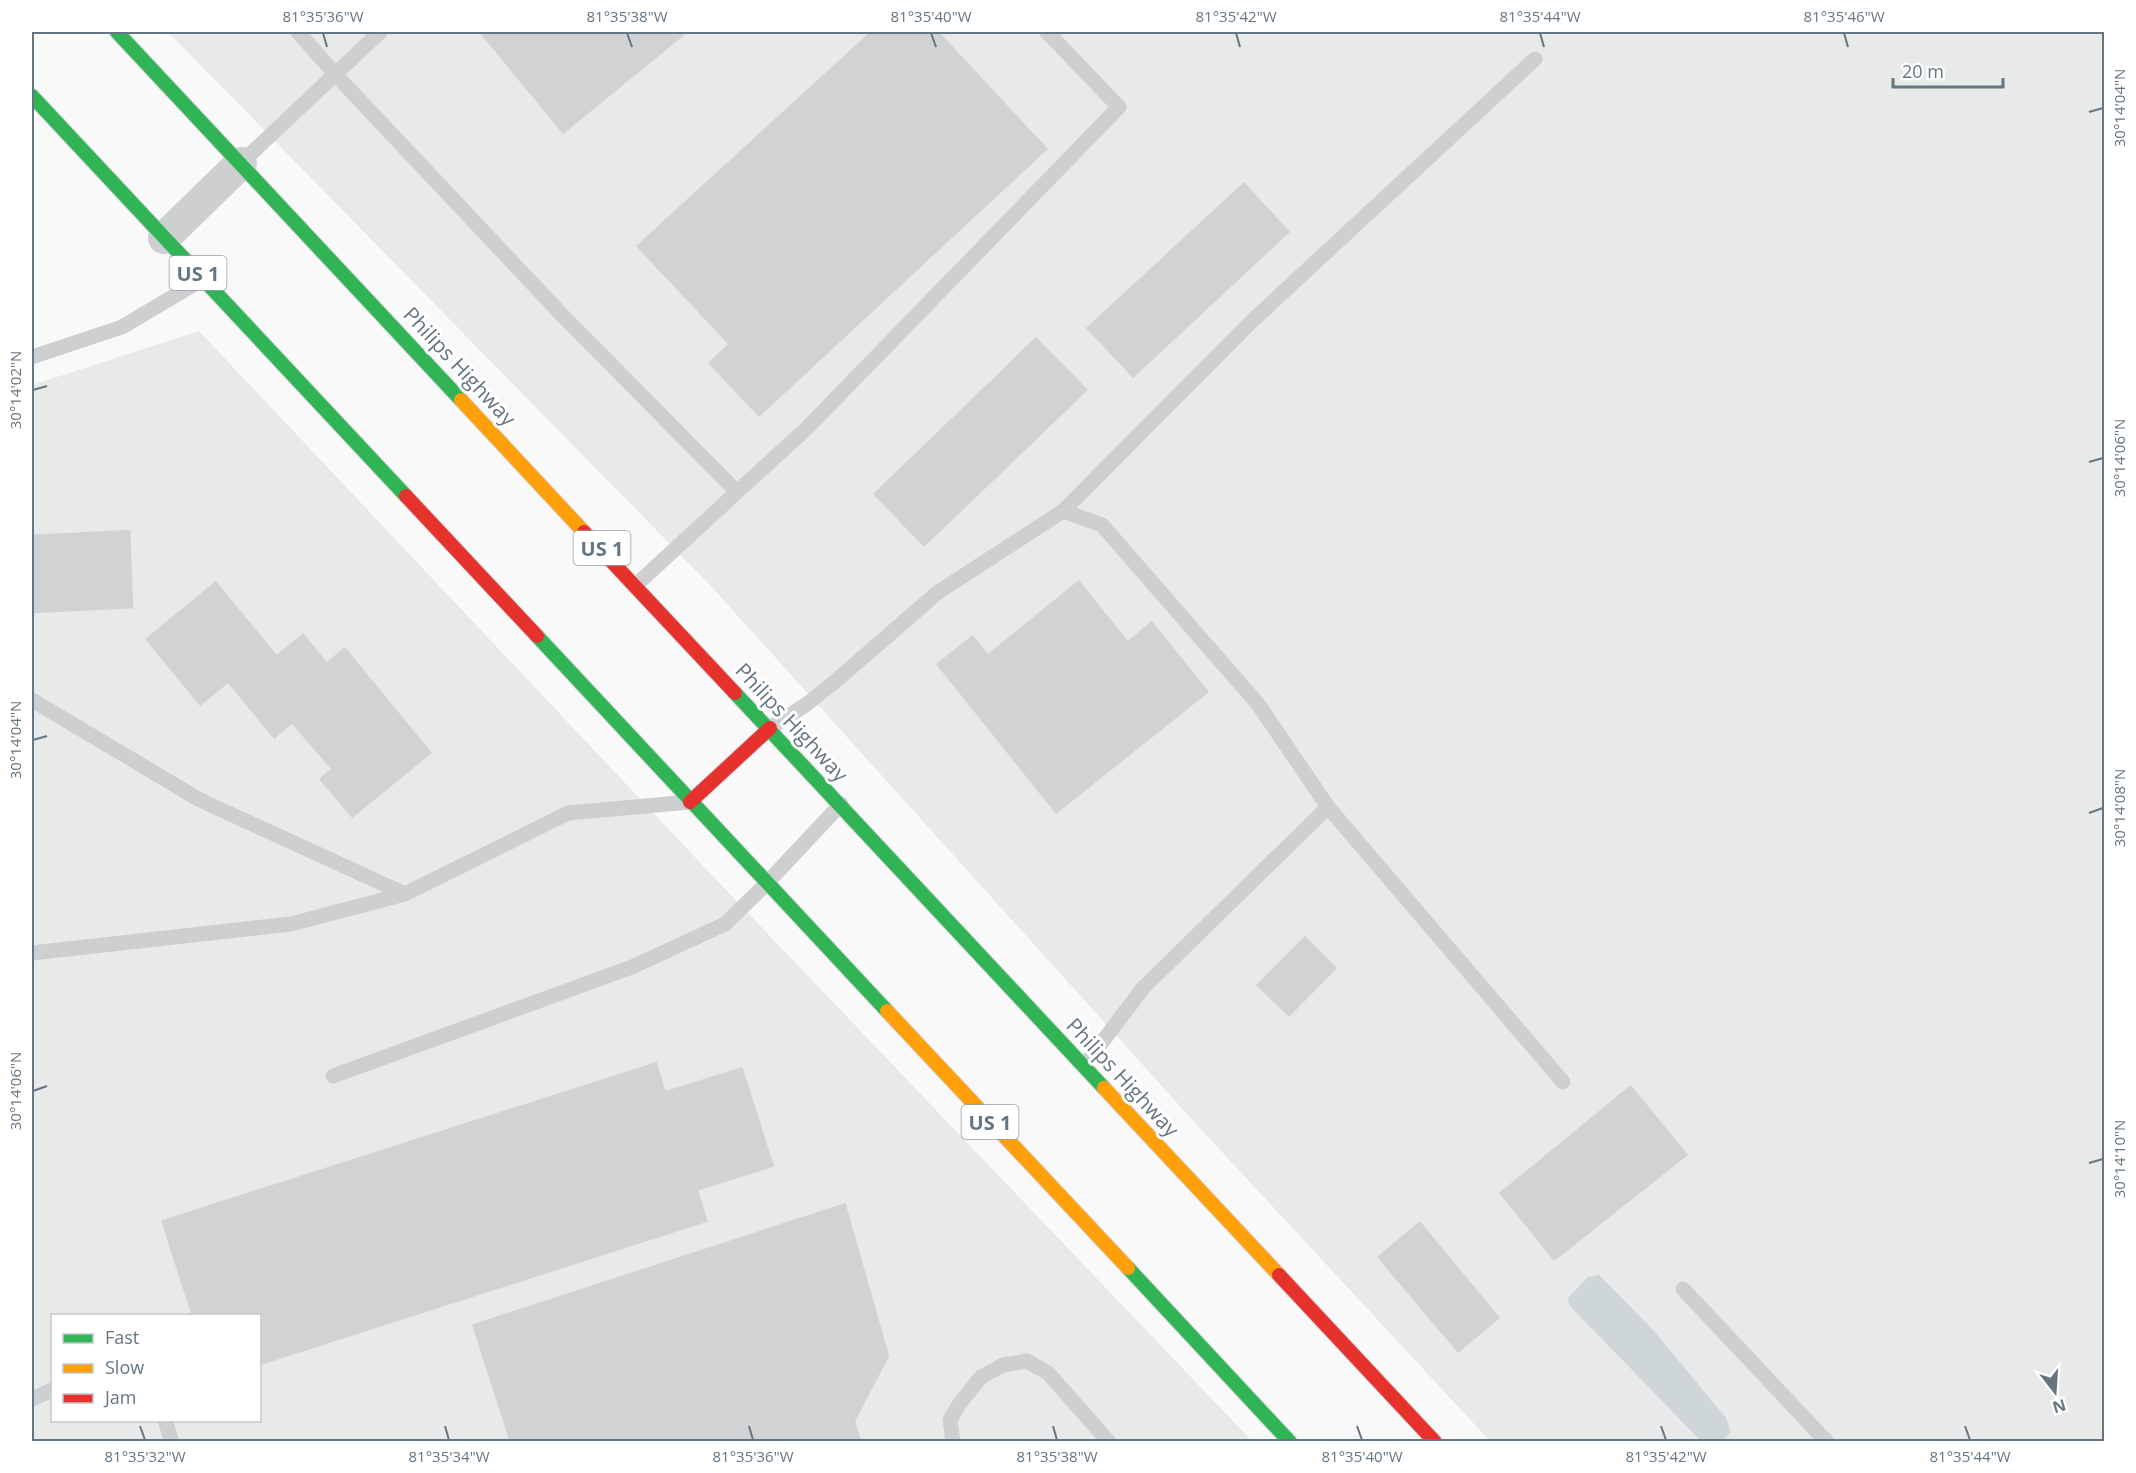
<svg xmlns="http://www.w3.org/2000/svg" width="2136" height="1473" viewBox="0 0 2136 1473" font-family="'Open Sans',sans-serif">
<rect width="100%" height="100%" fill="#f9f9f9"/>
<path fill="#e8e9e9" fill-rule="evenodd" d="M168,32H2104V1441H1490L1196,1124L709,584Z
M199,331L725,889L1252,1441H32V385ZM52,1316H260V1420H52Z"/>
<path fill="#ced6d9" d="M1599,1275L1654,1331L1726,1418L1731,1432L1722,1441H1701L1569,1305L1568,1298L1588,1277Z"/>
<path fill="#d0d2d3" stroke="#e8e8e8" stroke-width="1.5" d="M478,32H689L563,135Z
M869,32H940L1049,149L759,418L707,363L727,344L635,246Z
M1244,181L1291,232L1133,379L1085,328Z
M1036,336L1089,390L924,548L872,494Z
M131,529L134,609L32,614V534Z
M1079,579L1128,640L1152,620L1210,692L1056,815L935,664L973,634L988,653Z
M216,580L277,654L303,632L327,661L345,646L433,753L352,819L318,779L330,769L292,725L274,740L228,684L200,707L144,639Z
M1305,935L1338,968L1289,1018L1255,985Z
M657,1061L666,1090L743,1066L775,1167L699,1191L709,1222L260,1366V1316H191L160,1220Z
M1631,1084L1689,1155L1554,1262L1498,1193Z
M846,1202L890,1356L856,1421L862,1442H509L471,1324Z
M1420,1220L1501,1318L1458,1354L1376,1257Z"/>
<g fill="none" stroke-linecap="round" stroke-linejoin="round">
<defs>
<path id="fast" d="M117,32L461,400
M32,96L406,496
M537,636L887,1011
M735,693L1104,1088
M1128,1268L1290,1442"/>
<path id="slow" d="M461,400L584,532
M887,1011L1128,1268
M1104,1088L1279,1275"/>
<path id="jam" d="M406,496L537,636
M584,532L735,693
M690,802L770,728
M1279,1275L1435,1442"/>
</defs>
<use href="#fast" stroke="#d5d6d7" stroke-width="16"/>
<use href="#slow" stroke="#d5d6d7" stroke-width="16"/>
<use href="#jam" stroke="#d5d6d7" stroke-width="16"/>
<path stroke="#cecfd0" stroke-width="15" d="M298,32L335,74L563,316L737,492L636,585
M241,163L380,32
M32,357L122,327L203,279
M737,492L807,428L1119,107L1047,32
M1063,511L1253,320L1535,59
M32,700L200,800L405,894
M770,728L807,704L838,679L937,593L1063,511L1102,525L1258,704L1328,807L1143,988L1084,1066
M1328,807L1563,1082
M32,953L291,924L405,894L568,813L690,802
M333,1076L632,967L725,924L766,884L841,804
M1683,1289L1827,1442
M32,1399L52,1390
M165,1420L172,1442
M953,1442L950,1420L960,1403L981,1377L1003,1365L1027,1361L1048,1373L1109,1442"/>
<path stroke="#cecfd0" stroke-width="32" d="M164,238L241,163"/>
<use href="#fast" stroke="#30b455" stroke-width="14"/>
<use href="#slow" stroke="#ff9f0a" stroke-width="14"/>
<use href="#jam" stroke="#e5322d" stroke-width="14"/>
</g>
<path fill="none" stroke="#657683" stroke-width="2" d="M323,33L327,47M627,33L632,47M931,33L936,47M1236,33L1240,47M1540,33L1544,47M1844,33L1848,47M2089,112L2103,108M33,390L47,386M2089,462L2103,458M33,740L47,736M2089,813L2103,808M33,1091L47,1086M2089,1163L2103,1159M140,1426L145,1440M445,1426L449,1440M749,1426L753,1440M1053,1426L1057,1440M1357,1426L1362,1440M1661,1426L1666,1440M1965,1426L1970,1440"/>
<g text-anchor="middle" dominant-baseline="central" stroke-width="6" stroke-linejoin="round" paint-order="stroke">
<g fill="#fff" stroke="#939fa8" stroke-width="1.5">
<rect x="169.5" y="256" width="57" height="34" rx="4.5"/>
<rect x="573.5" y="531" width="57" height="34" rx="4.5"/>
<rect x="961.5" y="1105" width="57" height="34" rx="4.5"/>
</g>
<g font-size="20" font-weight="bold" fill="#657683">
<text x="198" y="273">US 1</text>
<text x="602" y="548">US 1</text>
<text x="990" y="1122">US 1</text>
</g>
<g font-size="21" fill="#657683" stroke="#fff">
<text transform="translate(460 366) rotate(47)">Philips Highway</text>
<text transform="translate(792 722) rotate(47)">Philips Highway</text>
<text transform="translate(1123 1077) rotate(47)">Philips Highway</text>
</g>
</g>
<rect width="2136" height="1473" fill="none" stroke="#ffffff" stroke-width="66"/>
<rect x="51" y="1314" width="210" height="108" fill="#ffffff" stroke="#c1c8cd" stroke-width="1.5"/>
<rect x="63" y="1334" width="30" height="9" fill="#30b455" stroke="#c1c8cd" stroke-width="1.5"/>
<text x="105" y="1344" font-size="18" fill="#657683">Fast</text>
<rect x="63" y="1364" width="30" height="9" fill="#ff9f0a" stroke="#c1c8cd" stroke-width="1.5"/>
<text x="105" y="1374" font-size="18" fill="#657683">Slow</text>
<rect x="63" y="1394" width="30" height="9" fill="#e5322d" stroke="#c1c8cd" stroke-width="1.5"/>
<text x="105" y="1404" font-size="18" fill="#657683">Jam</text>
<g transform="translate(2055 1392) rotate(163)" stroke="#ffffff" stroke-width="4.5" paint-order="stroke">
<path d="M0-4.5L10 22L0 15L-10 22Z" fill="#657683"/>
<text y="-9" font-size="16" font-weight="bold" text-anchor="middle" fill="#657683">N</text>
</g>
<path d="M1893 78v9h110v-9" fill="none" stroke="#657683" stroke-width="3"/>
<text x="1902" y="78" font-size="18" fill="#657683" stroke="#ffffff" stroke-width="4.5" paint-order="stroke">20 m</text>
<rect x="33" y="33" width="2070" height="1407" fill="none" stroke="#657683" stroke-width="2"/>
<g font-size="15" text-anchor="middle" fill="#657683">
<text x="323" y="22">81°35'36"W</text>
<text x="627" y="22">81°35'38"W</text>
<text x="931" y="22">81°35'40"W</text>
<text x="1236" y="22">81°35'42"W</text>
<text x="1540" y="22">81°35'44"W</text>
<text x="1844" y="22">81°35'46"W</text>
<text transform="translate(2120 108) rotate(-90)" y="5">30°14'04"N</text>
<text transform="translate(16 390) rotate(-90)" y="5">30°14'02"N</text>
<text transform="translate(2120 458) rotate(-90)" y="5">30°14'06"N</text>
<text transform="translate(16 740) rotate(-90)" y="5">30°14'04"N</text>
<text transform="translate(2120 808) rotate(-90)" y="5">30°14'08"N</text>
<text transform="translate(16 1091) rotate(-90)" y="5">30°14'06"N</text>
<text transform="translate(2120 1159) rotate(-90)" y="5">30°14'10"N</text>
<text x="145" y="1462">81°35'32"W</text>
<text x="449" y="1462">81°35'34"W</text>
<text x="753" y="1462">81°35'36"W</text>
<text x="1057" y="1462">81°35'38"W</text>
<text x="1362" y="1462">81°35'40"W</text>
<text x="1666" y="1462">81°35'42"W</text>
<text x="1970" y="1462">81°35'44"W</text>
</g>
</svg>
